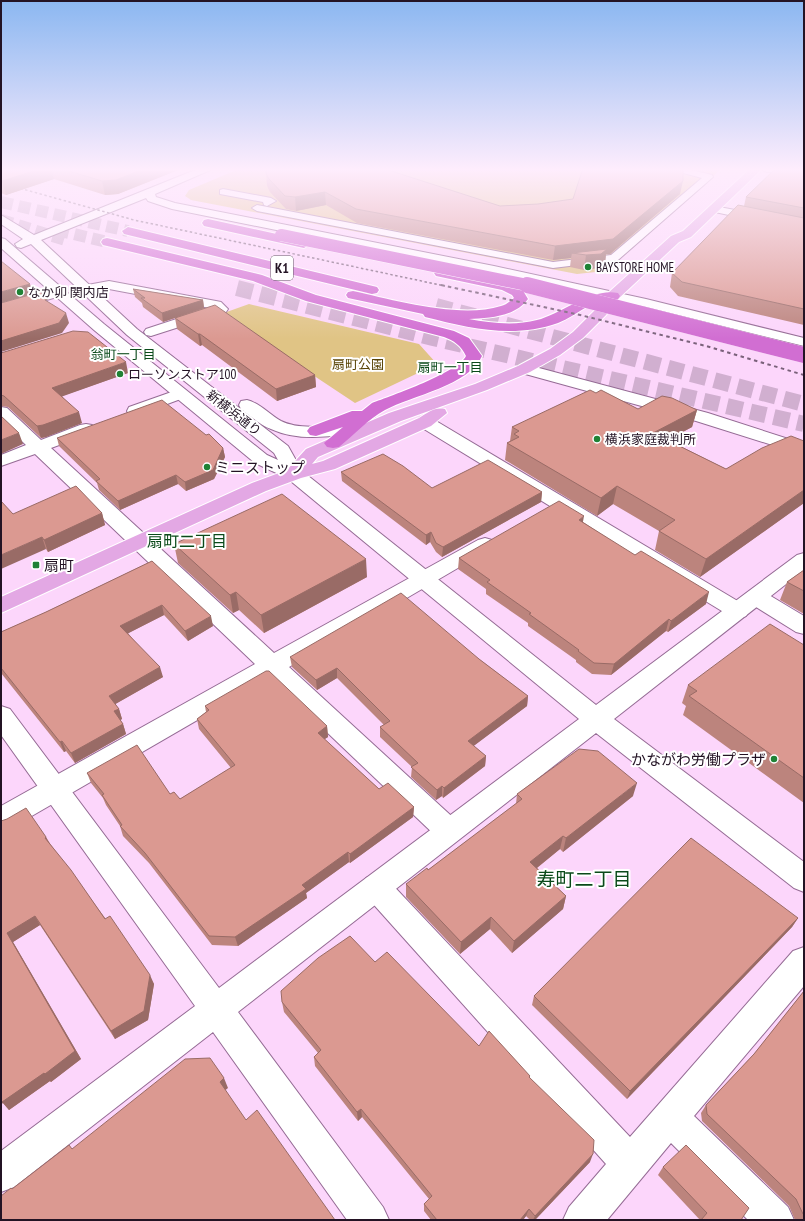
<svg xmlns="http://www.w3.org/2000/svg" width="805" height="1221" viewBox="0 0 805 1221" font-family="'PT Sans Narrow','Noto Sans JP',sans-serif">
<rect width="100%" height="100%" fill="#fcd6fb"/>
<path fill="#e0c485" d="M241,168H722L605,271L577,274L191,200L185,196L189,190Z
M249,304L419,344L437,364L355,403L221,314Z"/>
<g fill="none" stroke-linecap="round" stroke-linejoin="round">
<path stroke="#d1afd0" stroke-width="12" stroke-dasharray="12 6" stroke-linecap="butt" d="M1,202L128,231
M1,220L69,241
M57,230L107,242"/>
<path stroke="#d1afd0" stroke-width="16" stroke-dasharray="16 8" stroke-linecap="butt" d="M237,288L433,338L804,424
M436,306L804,404"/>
<defs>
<path id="pedestrian" d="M665,168H683L712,175L713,177L618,260L553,268L257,211L252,208L257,205L553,262L611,255L702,178Z
M223,189L271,198L276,201L267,206L264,205L263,202L220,194V190Z"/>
<path id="minor" d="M759,168H782L804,173V179L764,171Z
M714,206L804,223V231L710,211L708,209Z
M109,281L216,301L221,302L228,309L226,312L151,336L146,335L144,332L146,329L210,308L109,289L87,293L82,292L80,289L82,286Z
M59,288L64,289L66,292L64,295L1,313V305Z
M180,389L186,391L188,394L186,397L135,416L129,415L127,411L129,407Z
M1,407L7,408L41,440L80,425L86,424L92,425L95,429L92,433L51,448L274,653L478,540L485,538L492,540L495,544L492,548L289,667L459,823L463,831L459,839L449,843L439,839L270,678L11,828L1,832V806L255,664L35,454L1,466V455L26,445L1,421Z
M425,417L431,418L746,606L749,611L746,616L738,619L730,616L419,426L416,422L419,418Z
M756,590L764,592L804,616V634L796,632L748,602L745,597L748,592Z
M376,874L386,878L630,1137L793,951L804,947V986L694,1116L788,1207L794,1220H748L671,1143L607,1220H563L569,1207L606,1164L366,896L361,887L366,878Z"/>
<path id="tertiary" d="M200,168H215L155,194L156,197L175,203L494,266L646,299L804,338V346L646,307L494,274L172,209L148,201L146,198L41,240L137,329L288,446L302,471L596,705L797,555L804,553V570L614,719L804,862V892L794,888L596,733L238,1012L383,1207L389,1220H347L213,1032L14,1187L1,1192V1151L195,1006L1,735V706L10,709L219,988L579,719L287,478L255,463L94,330L1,248V238L5,239L104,324L267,455L278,460L274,453L127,335L31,244L21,248L17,247L15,244L23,239L1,224V215L34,235Z
M524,364L708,413L804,444V455L696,421L518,372L516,369L518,366Z
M247,400C260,403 270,415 281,421C305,433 346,423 371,418L377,419L380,423L377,427C344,435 304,444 271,429C260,425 251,416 241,409L239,405L241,401Z"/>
<path id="primary" d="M751,168H763L691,237L679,242L618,299L606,315L583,338L560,355L530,372L487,390L401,421L318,457L312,464L323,461L419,418C428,413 434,407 445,409L447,413L431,426L335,469L301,478L266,491L1,613V597L252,483L287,470L306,449L389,413L475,384L518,366L550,349L573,332L596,309L608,293L671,236L683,231Z"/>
<path id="motorway" d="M208,219L304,240L310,244L304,248L204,226L202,223L204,220Z
M128,227L377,287L379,290L377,293L372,294L124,234L122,231Z
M107,238L262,275L316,295L454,331L469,338L482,356C470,385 411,396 385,410C368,419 354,435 339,447L333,448L327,447L324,443L343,427L316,436L310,435L307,431L310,427L352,411H362L372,403C391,396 459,372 466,356C461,345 454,341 444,337L306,301L253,281L103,245L101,242L103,239Z
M441,269L511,284L522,289L528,299C515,317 489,318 469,319C490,323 515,326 537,320C561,314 593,287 618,293L620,296L618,299C607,302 596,303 585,308C576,313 568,319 558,323C513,339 469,328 425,317L423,314L348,298L346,295L348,292L353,291C394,300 460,319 501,306C506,305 510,301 514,298L512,295L502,290L436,276L434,273Z"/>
</defs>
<use href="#pedestrian" stroke="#956b95" stroke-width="2"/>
<use href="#minor" stroke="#956b95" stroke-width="2"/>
<use href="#tertiary" stroke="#956b95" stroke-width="2"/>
<use href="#primary" stroke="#fff" stroke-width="2"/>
<use href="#motorway" stroke="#fff" stroke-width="2"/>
<use href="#pedestrian" fill="#fff" fill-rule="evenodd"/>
<use href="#minor" fill="#fff" fill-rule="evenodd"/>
<use href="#tertiary" fill="#fff" fill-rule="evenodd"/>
<use href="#primary" fill="#e3a8e4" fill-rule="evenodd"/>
<use href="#motorway" fill="#d16ed2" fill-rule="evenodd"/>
<path stroke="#7a617a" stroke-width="1.5" stroke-dasharray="2.5 2.5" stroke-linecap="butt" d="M1,183L134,220L445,286"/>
<path stroke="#7a617a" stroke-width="2" stroke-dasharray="3.5 3.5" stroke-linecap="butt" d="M441,285L576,314L706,346L804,375"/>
<defs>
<path id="motorway-bridge-far1" d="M281,235L532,286"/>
<path id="motorway-bridge" d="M527,285L804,355"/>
</defs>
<use href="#motorway-bridge-far1" stroke="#fff" stroke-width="13" stroke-linecap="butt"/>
<use href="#motorway-bridge" stroke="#fff" stroke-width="16" stroke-linecap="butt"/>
<use href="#motorway-bridge-far1" stroke="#d16ed2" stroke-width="12"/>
<use href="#motorway-bridge" stroke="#d16ed2" stroke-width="16"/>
</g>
<path fill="#bc847d" d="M1,168H183L118,194L105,195L54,179L6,195L1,193Z
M698,168H715V169Z
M804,168V325L678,296L670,287L672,273L744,206L746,197Z
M266,173L500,206L538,204L680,194L610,254H606L605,263L598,268L584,270L570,267L571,258L553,260L357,223L326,205L296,211L286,209L270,192L267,186Z
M133,289L203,300L204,308L315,375L316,387L277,401L202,345L200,346L177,329L175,318L163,322L143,307L142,303L135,297Z
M1,353L128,373L62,396L82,423L46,437L41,438L8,407L1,406Z
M596,393L638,409L697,410L692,427L668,440L726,469L804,441V503L700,577L655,550L659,531L613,504L597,516L505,460L507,443L510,441L512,427Z
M206,435L223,448L225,457L214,479L186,491L178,484L120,510L99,490L97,483L59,446L57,438Z
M341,472L432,488L542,492L541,502L442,557L436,552L430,542L426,545L342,481Z
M102,513L105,525L48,552L46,549L13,514Z
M583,522L706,604L668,632L666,631L611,675L592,674L576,662V660L528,626V623L486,594V589L458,569L459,558Z
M174,544L367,577L264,633L239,610L233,613L178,563Z
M152,561L213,626L188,641L164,615L128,633L163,677L115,704L119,709L122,719L120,720L123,724L126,734L75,763L66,751L64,752L1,673V632L46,612Z
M804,570V614L780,600L787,582Z
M804,645V803L683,715L686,706L682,703L688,685Z
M290,657L479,659L528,696L527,706L473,746L486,756L485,766L443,798L442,796L436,800L411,777L412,767L380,737V727L384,725L337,678L317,690L292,667Z
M205,706L327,726L328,737L324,739L379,789L414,807L413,817L350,863L349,862L306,893L307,898L238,946L212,945L149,863L123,836L120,826L106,805L103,798L91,783L87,773L170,794L180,799L231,768L199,729L197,719L206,712Z
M517,794L633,796L563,852L560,849L537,868L566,896L563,909L512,953L490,929L460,954L406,897V884L428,870L516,804Z
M1,821L46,837L51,845L154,984L148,1020L115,1039L40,925L13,942L81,1059L51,1082L50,1081L9,1110L3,1103L1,1104Z
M798,918L792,927L627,1099L532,1005L534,996Z
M375,962L479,1046L530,1078L590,1162L535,1220H530L526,1216L523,1220H431L424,1211V1204L429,1199L362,1117L358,1121L315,1066L314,1057L318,1053L284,1012L282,1002Z
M804,991V1220H795L789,1206L702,1121L701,1113L706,1105L754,1054Z
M663,1167L741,1220H700L658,1175Z"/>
<path fill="#996b66" d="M43,168H51L54,179L6,195L2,181Z
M146,168H183L118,194L105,195L102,181Z
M683,181L680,194L610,254H606L605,263L598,268L584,270L586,255L572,253L571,258L553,260L555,246Z
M325,192L326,205L296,211L295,197Z
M30,284L33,294L1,303V292Z
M203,300L204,308L163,322L162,313Z
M66,313L69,323L62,333L1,352V341Z
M198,334H200L202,345L200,346Z
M126,362L128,373L55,399L52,388Z
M315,375L316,387L277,401L276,389Z
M697,410L692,427L649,450L653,433Z
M79,412L82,423L46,437L41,438L37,426Z
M19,433L23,444L1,454V440Z
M223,448L225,457L214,479L186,491L185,482Z
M176,475L178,484L120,510L118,501Z
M617,486L613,504L597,516L601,498Z
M804,490V503L700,577L706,559Z
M542,492L541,502L442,557L443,547Z
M102,513L105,525L48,552L44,540Z
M584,516L582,527L579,520Z
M431,532L430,542L426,545V535Z
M42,537L46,549L1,569V555Z
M366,559L367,577L264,633L261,615Z
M236,592L239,610L233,613L230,595Z
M709,592L706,604L668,632L671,621Z
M162,605L164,615L123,636L120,626Z
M211,616L213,626L188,641L185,631Z
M669,619L666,631L611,675L614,664Z
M160,667L163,677L112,706L109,696Z
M337,668V678L317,690L316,680Z
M528,696L527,706L467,751L468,741Z
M119,709L122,719L117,722L114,711Z
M123,724L126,734L75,763L71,753Z
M327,726L328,737L319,743L318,733Z
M62,741L66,751L64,752L60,742Z
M486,756L485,766L443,798L444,788Z
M637,783L633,796L563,852L566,838Z
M442,786V796L436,800L437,790Z
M414,807L413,817L350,863V854Z
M563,836L560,849L528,875L530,862Z
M46,837L51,847L45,838Z
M348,852L349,862L306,893L307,898L238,946L235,937L302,885Z
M566,896L563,909L512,953L514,941Z
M35,916L40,925L13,942L81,1059L51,1082L50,1081L9,1110L3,1103L1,1104L7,933Z
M491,917L490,929L460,954L461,942Z
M798,918L792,927L627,1099L630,1091Z
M150,975L154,984L148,1020L115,1039L111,1031Z
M224,1078L228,1088L223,1092L220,1082Z
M361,1109L362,1117L358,1121L357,1112Z
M593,1154L590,1162L535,1220H533L535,1216Z
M529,1209L526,1216L523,1220H520Z"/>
<path fill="#db9991" stroke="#996b66" d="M1,168H43L2,181H1Z
M59,168H146L116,180L102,181Z
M266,168H382L500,206L538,204L573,199L583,168H683V181L613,239L555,246L356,209L325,192L295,197L285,196L269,179L266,173Z
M776,168H804V208L746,197Z
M738,205L804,218V309L682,282L672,273Z
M607,249L601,254L586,255L572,253Z
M1,261L30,284L1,292Z
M133,289L203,300L162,313L141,298H145Z
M40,292L48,299L45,300L66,313L59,323L1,341V303Z
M215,305L315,375L276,389L200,334H198L175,318Z
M73,331L88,332L126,362L52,388L79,412L43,425L37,426L4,396L1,395V353Z
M590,390L596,393L601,390L638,409L662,396L672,398L697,410L653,433L726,469L762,448L791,436L804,441V490L706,559L659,531L675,520L617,486L601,498L507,443L519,437L514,434L519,431L512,427Z
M162,400L206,435L209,434L223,448L213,470L185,482L176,475L118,501L96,481L100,479L57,438Z
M1,416L19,433L1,440Z
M383,454L403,466L432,488L488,460L542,492L443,547L436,543L431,532L426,535L341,472Z
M76,486L102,513L44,540L42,537L1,555V501L13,514Z
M282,494L366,559L261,615L236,592L230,595L174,544Z
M559,501L584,516L579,520L635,555L641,551L709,592L671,621L669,619L614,664L594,663L578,651L579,650L529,614L531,613L487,582L490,580L459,558Z
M152,561L211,616L185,631L162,605L120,626L160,667L109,696L119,709L114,711L123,724L71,753L62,741L60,742L1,668V632L46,612Z
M804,570V591L787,582Z
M401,593L479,659L528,696L468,741L486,756L444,788L442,786L437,790L411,767L418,763L380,727L390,721L337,668L316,680L290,657Z
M770,624L804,645V778L689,696L697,691L688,685Z
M266,671H269L327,726L318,733L379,789L388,783L414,807L350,854L348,852L302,885L306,889L235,937L209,936L145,853L120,826L122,825L102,795L104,794L87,773L137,745L170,794L174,792L180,799L235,765L197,719L209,710L205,706Z
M579,749L598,751L637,783L566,838L563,836L530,862L566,896L514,941L491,917L461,942L406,884L427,868L428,870L522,799L517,794Z
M26,808L46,837L45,838L71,870L105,919L110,916L150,975L144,1011L111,1031L35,916L7,933L75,1051L45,1074L44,1073L2,1102L1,1100V821L7,819Z
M691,838L798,918L630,1091L534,996Z
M350,936L375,962L387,952L479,1046L489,1031L530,1076L529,1077L594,1140L593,1154L535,1216L529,1209L520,1220H437L424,1204L432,1196L361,1109L357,1112L314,1057L321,1050L282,1002L281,991L318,958Z
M804,991V1215L803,1214L796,1199L707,1114L706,1105L754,1054Z
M210,1058L224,1078L220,1082L246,1120L257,1110L335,1220H1V1196L11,1188L12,1189L69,1145L72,1149L185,1059Z
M686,1145L749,1208L741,1220H701L707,1213L663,1167Z"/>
<linearGradient id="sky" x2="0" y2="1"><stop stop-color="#8bb7f1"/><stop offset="0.5" stop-color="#feedfd"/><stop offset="1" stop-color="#feedfd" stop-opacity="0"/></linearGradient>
<rect width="805" height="339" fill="url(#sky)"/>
<g fill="#1f8235" stroke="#fff" stroke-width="1.5">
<circle cx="588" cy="267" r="4"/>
<circle cx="20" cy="292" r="4"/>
<circle cx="120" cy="374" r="4"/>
<circle cx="597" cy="439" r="4"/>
<circle cx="207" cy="467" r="4"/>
<rect x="32" y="561" width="8" height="8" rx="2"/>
<circle cx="774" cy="759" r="4"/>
</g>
<g text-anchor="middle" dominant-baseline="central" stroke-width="4" stroke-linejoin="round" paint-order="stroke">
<g font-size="13" fill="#231324" stroke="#fff" text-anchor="start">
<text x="596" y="267">BAYSTORE HOME</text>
<text x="28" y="292">なか卯 関内店</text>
<text x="128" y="374">ローソンストア100</text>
<text x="605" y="439">横浜家庭裁判所</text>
</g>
<g font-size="13" fill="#0a4a1a" stroke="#fff">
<text x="123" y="354">翁町一丁目</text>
<text x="450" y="367">扇町一丁目</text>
</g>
<g font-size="13" fill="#584304" stroke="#fff">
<text x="358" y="364">扇町公園</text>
</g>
<g font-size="13" fill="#231324" stroke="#fff">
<text transform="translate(234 413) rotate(38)">新横浜通り</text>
</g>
<rect fill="#fff" stroke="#655a66" stroke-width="1" x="271" y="256" width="22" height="24" rx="3"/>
<g font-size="14" font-weight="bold" fill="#231324">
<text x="282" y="268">K1</text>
</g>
<g font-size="15" fill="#231324" stroke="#fff" text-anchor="start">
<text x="215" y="467">ミニストップ</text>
<text x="44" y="565">扇町</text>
<text x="766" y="759" text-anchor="end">かながわ労働プラザ</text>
</g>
<g font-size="16" fill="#0a4a1a" stroke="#fff">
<text x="187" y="541">扇町二丁目</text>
</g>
<g font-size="19" fill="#0a4a1a" stroke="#fff">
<text x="584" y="879">寿町二丁目</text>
</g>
</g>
<rect width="805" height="1221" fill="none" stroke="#231324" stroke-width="4"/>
</svg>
